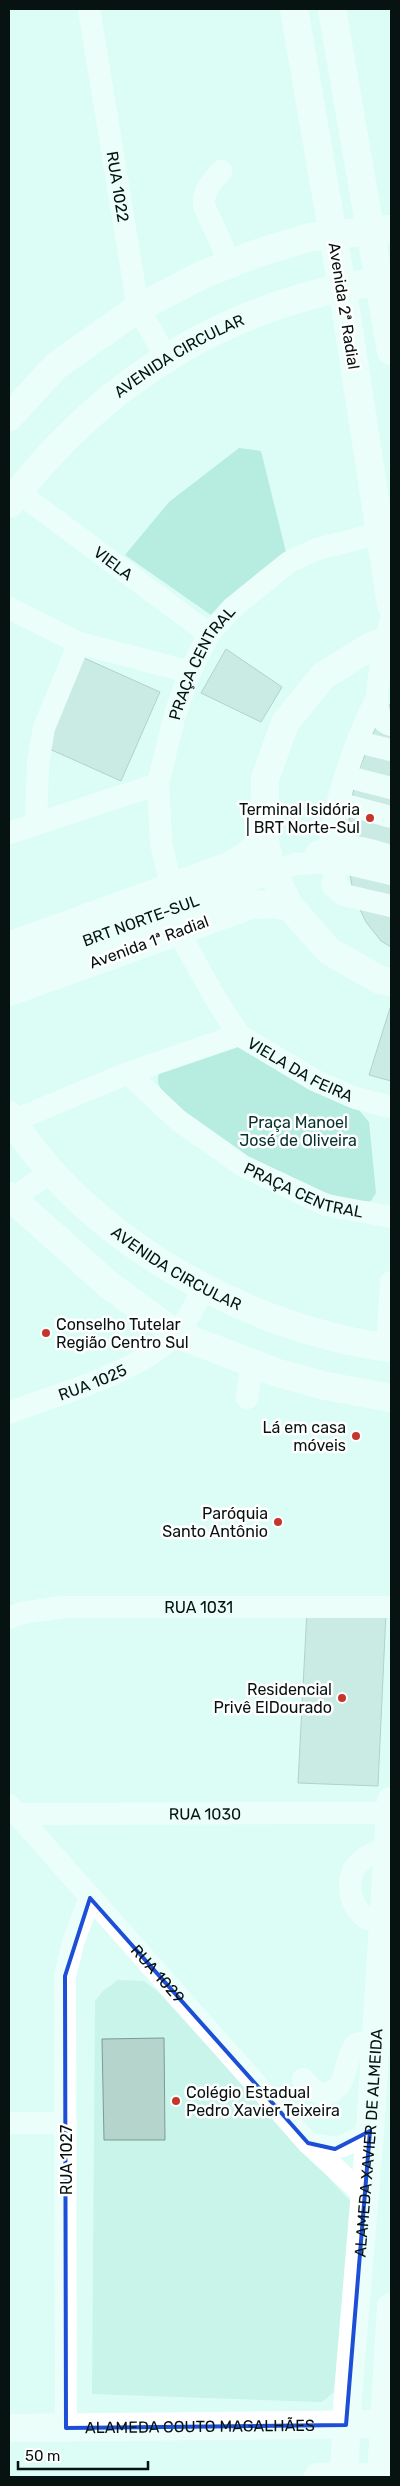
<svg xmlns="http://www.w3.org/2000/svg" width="400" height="2486" viewBox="0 0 400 2486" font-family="Rubik,sans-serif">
<rect width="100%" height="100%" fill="#dcfdf5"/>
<path fill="#c9f4e9" d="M118,1980L144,1981L157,1991L351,2202L334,2392L322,2402L92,2394L95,2001L103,1991Z"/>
<path fill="#8ad7c6" d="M239,448L261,451L286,552L211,615L125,555L169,502Z
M236,1045L358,1109L369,1122L376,1193L371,1201C338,1205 273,1170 243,1155C226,1146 169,1102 160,1087C157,1082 158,1078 159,1072Z"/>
<path fill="#b4d4cc" stroke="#7c9b94" d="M226,649L282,687L261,722L201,693Z
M84,658L160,692L121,781L45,747Z
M391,703V947L381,941L366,922L354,897L347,857L350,806L358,772L380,716Z
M391,1005V1081L369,1075Z
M307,1610L386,1613L378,1786L298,1783Z
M164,2038L165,2140H104L102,2039Z"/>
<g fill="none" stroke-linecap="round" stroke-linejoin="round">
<g stroke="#fff" stroke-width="22">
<path id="s1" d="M89,9L138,308L166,357"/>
<path d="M221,171C212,182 202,191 204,206L223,247L228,265"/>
<path id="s2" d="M18,492L209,634"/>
<path d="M9,608L79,643L190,672"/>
<path d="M391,618C389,639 361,718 391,725"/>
<path d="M358,739L362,743L391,750"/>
<path d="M346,774L352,778L391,788"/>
<path d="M337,808L350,806L391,817"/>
<path d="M36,823L38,764L44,728L79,643"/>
<path d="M9,833L158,784"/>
<path d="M317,852C342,839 366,849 391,856"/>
<path d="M332,885L344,895L391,906"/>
<path id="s3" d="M171,887L161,842L158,784L175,714L190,672L209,634L232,608L289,562L317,549L380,533"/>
<path d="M344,895C337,885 333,875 331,863C324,825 358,734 376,700"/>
<path id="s4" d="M179,933L214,996L239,1035L316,1081L355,1098L391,1107"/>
<path id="s5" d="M9,968L295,864L340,862L391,874"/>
<path id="s6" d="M128,1073L178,1120L243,1166L326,1205L391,1217"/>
<path d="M13,1121L128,1073L239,1035"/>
<path d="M9,1201L51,1172"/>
<path d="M387,1348L391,1282"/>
<path d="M247,1398L252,1363"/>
<path id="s7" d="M9,1413C60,1393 136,1374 175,1335C187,1323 195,1303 204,1289"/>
<path id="s8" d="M9,1618L22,1613L63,1607H391"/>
<path id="s9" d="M9,1805L308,2143L365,2196"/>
<path id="s10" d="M17,1814L391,1813"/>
<path d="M384,1924C378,1922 370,1920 365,1917C350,1906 344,1879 358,1864C366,1855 378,1851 389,1847"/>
<path d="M303,2079L313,2090L325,2095C351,2085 341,2065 356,2044L376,2041"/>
<path d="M9,2123H66"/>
<path d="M308,2143C342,2150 341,2149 370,2131"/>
<path d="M66,2428L65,1976L74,1940L90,1898"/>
</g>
<g stroke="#fff" stroke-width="28">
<path d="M294,9L346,311L391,604"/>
<path d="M332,9L391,351"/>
<path d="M9,417L56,366L138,308L204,274L258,253L311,237L391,229"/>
<path id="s11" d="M9,504C103,379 235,298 391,280"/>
<path d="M391,640L373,645L323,676L285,723L265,779L264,839L273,873L290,907L329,951L380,980L391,982"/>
<path d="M9,946L227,867L245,857L264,839"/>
<path d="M9,992L251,905L274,904L290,907"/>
<path id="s12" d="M9,1115C83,1238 250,1331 391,1348"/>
<path d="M9,1196L109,1285L176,1334L278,1373L326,1386L391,1398"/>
<path id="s13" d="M9,2428L391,2424"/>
<path d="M318,2477H362"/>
<path id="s14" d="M344,2477L348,2394L370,2131L391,1801"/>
<path d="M381,2477L391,2307"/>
</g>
</g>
<path d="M0 0H400V2486H0ZM90,1898L308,2143L335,2149L370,2131L346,2425L66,2428L65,1976Z" fill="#dcfdf5" fill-opacity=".55" fill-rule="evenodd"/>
<path fill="none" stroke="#1d4ed8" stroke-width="4" stroke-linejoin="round" d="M90,1898L308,2143L335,2149L370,2131L346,2425L66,2428L65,1976Z"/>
<g fill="#c4362b" stroke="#fff" stroke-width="2">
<circle cx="370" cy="818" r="5"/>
<circle cx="46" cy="1333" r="5"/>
<circle cx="356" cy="1436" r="5"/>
<circle cx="278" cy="1522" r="5"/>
<circle cx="342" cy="1698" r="5"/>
<circle cx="176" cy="2101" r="5"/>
</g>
<g text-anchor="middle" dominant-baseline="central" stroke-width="5" stroke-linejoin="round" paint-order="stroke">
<g font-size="16" fill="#071310" stroke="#fff">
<text stroke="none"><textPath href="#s1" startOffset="180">RUA 1022</textPath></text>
<text transform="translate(344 306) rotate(81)">Avenida 2ª Radial</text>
<text stroke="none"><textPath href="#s11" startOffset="228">AVENIDA CIRCULAR</textPath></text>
<text stroke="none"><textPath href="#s2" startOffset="119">VIELA</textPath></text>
<text stroke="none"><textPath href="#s3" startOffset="234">PRAÇA CENTRAL</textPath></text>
<text stroke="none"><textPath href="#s5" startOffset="140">BRT NORTE-SUL</textPath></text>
<text transform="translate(149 942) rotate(-20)">Avenida 1ª Radial</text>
<text stroke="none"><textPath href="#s4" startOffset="189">VIELA DA FEIRA</textPath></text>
<text stroke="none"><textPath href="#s6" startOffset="214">PRAÇA CENTRAL</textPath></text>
<text stroke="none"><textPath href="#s12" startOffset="230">AVENIDA CIRCULAR</textPath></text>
<text stroke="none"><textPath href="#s7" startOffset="89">RUA 1025</textPath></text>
<text stroke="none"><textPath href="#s8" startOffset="191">RUA 1031</textPath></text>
<text stroke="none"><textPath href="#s10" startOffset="188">RUA 1030</textPath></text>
<text stroke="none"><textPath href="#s9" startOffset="225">RUA 1029</textPath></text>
<text stroke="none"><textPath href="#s14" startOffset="335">ALAMEDA XAVIER DE ALMEIDA</textPath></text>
<text transform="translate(66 2160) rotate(-90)">RUA 1027</text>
<text stroke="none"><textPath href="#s13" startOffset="191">ALAMEDA COUTO MAGALHÃES</textPath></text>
</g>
<g font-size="16" fill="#071310" stroke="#fff" text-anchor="end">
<text x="360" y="809">Terminal Isidória<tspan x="360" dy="18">| BRT Norte-Sul</tspan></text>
<text x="56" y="1324" text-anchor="start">Conselho Tutelar<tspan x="56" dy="18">Região Centro Sul</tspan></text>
<text x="346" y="1427">Lá em casa<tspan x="346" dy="18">móveis</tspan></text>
<text x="268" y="1513">Paróquia<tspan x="268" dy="18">Santo Antônio</tspan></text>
<text x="332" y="1689">Residencial<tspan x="332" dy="18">Privê ElDourado</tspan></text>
<text x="186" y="2092" text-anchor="start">Colégio Estadual<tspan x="186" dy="18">Pedro Xavier Teixeira</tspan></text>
</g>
<g font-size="16" fill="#04312a" stroke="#fff">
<text x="298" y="1122">Praça Manoel<tspan x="298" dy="18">José de Oliveira</tspan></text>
</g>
</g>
<rect width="400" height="2486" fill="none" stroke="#071310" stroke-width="20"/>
<path d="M18 2461v8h130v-8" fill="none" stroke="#071310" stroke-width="2.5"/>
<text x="25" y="2461" font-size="15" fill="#071310" stroke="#ffffff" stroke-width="4" paint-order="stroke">50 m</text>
</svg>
